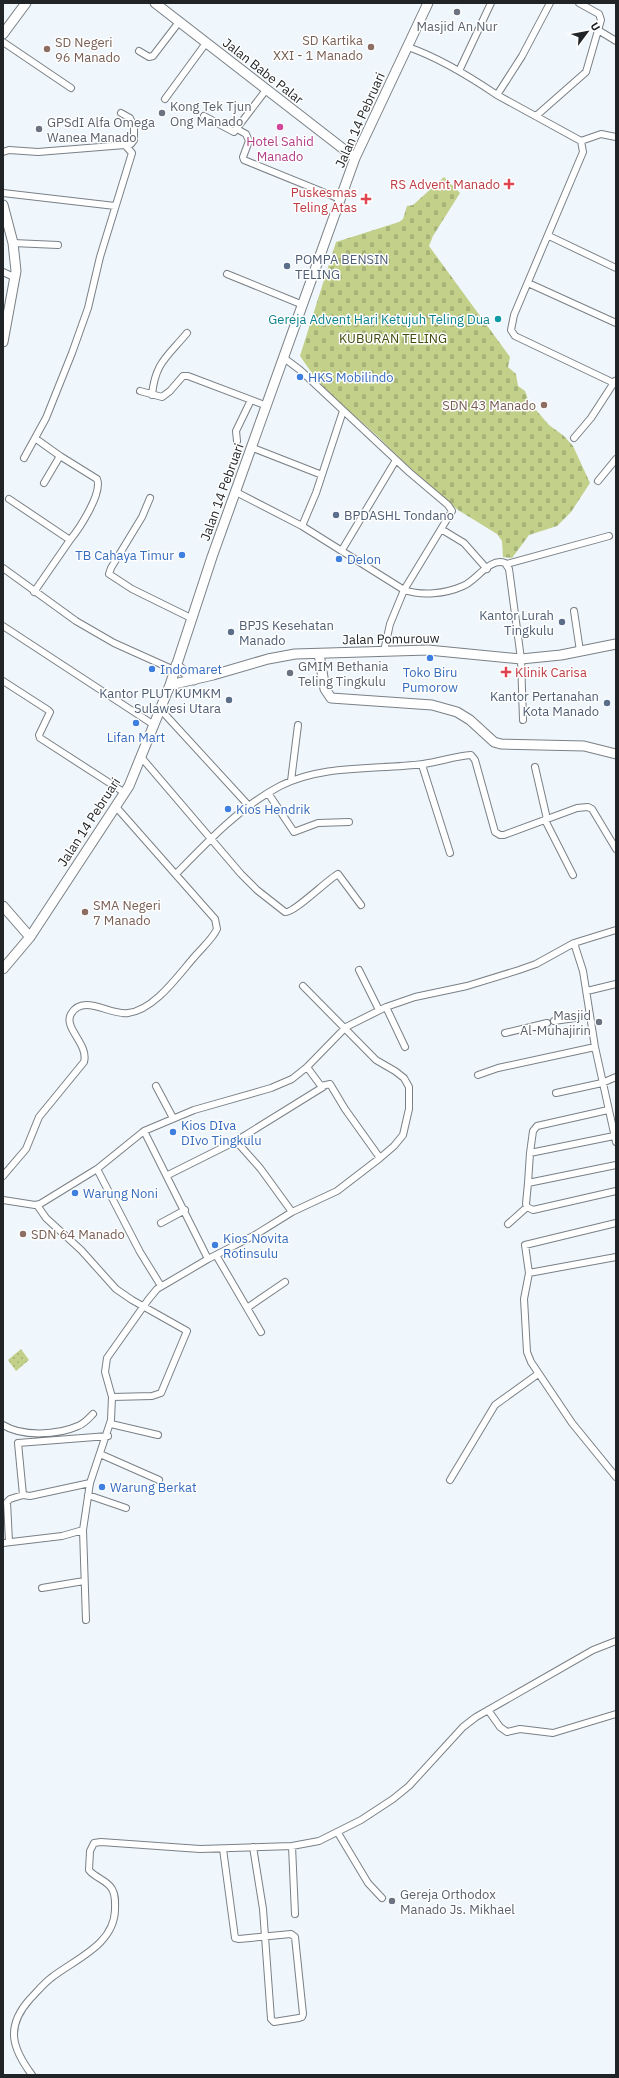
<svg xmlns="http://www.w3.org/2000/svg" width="619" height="2078" viewBox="0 0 619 2078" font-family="'IBM Plex Sans',sans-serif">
<defs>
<pattern id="grass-dots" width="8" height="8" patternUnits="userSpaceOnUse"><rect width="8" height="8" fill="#c2d08a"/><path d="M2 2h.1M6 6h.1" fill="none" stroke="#a6b277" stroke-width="1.8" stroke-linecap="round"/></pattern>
<pattern id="cemetery-stones" width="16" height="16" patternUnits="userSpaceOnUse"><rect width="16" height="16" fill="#c2d08a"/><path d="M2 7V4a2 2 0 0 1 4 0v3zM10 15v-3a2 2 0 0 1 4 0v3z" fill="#a6b277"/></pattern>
</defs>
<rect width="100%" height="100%" fill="#eff6fc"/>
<path fill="url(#grass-dots)" d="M21,1349L29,1360L16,1371L8,1360Z"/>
<path fill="url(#cemetery-stones)" d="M444,177L460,193L433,236L429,246L510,357L508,367L516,374L518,386L525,391L529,402L549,425L564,436L573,446L590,483L571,512L557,526L529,535L512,558L503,557L502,541L497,534L458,510L420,478L375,434L332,396L316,379L300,356L336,242L399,222L403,219L407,206L413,205Z"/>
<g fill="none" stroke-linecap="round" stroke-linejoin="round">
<defs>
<path id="street" d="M550,3L522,56L497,95L581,141L583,152L514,315L511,330L515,336L616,384
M598,30L616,41
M3,42L71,88
M408,47C440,58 469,76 497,95
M139,51L149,57L153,56L179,22
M459,71L491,3
M165,99L206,43
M121,113L130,118L134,127V140L131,144L125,145
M204,116L234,132L266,90
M536,116L586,72L601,20L599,14L579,3
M237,129L246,134L249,141L243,157L244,160L340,199
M581,141L601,134L616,137
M3,152L9,150L38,152L125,145L132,153L100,257L88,308L72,353L46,418L24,458
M3,193L115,206
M549,236L616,268
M13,243L58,245
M3,272L16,278
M227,274L303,305
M528,283L616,323
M284,358L300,370L409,472L448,505L452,511L404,590L390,624L384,651
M140,391L162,397L170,391L183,376H188L267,406
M152,395C155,363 167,357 187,333
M574,438L591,418L615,381
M39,441L60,456
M237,441L236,431L251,400
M253,448L322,475
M598,481L616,459
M44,483L60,456L97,479C103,493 79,529 70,540
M236,492L302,526L404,590C422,596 445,594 463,586C476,581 490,557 505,563L509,569L521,659L523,720
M150,498L142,517L111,568L109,574L132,589L193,619
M9,499L70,540L34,592
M302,526L316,493L343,411
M441,529L464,543L487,569
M342,550L396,460
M507,564L609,536
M3,568L76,621L114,643L174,670
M574,611L580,651
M3,626L154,725
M3,681L48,710L50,712L39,735L40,738L125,793
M160,709L249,806
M141,757L241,874L257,890L285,912C293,914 327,880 338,874L361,905
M422,765L450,853
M535,767L547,819
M291,781L298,725
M268,793L294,832L318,823L349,822
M545,820L573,875
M176,874C207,842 240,807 280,786C323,764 377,770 423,764C439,762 455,756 471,755L475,760L495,832L500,835H504L577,808L588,807L592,809L616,849
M574,943L583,971L595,1047L616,1142
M359,970L379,1010
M303,986L376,1060L395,1071L404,1078L409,1087V1109L403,1135L394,1146L380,1158
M587,991L616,984
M386,1007L405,1047
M554,1021L589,1016
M505,1033L547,1023
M478,1075L498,1068L595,1047
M156,1086L173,1118
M556,1093L602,1083L616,1077
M608,1110L537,1126L533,1131L530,1153L614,1136
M144,1131L194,1110L271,1088L292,1079L307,1067L346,1027L386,1007L415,997L467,986L519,970L536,964L574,943L616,930
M236,1141L260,1168L292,1212
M530,1153L528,1183L616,1165
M97,1169L140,1252L161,1286
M168,1175L236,1141L323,1087
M3,1176L26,1149L39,1117L84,1062C89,1044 63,1028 71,1014C83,993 111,1016 128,1013C155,1010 179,974 196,955C203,947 213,938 217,929L215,919L117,808
M528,1183L526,1204L527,1207L533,1210L616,1191
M3,1200L35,1205L40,1204L97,1169L144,1131L208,1259L157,1289L148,1300L107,1358L105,1372L112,1397L111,1420L90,1483L83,1530L62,1536L3,1543
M37,1205L46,1218L81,1250L116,1289L132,1300L187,1331L161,1393L152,1396L112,1397
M161,1223L185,1210
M616,1223L525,1245L529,1273L524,1299L527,1352L531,1362L572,1423L616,1477
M508,1224L527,1207
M216,1255L261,1332
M208,1259L255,1235L292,1212L337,1191L380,1158L345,1109L330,1084L321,1086L307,1067
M529,1273L616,1257
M247,1308L285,1282
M111,1424L158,1435
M3,1425C22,1437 58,1435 78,1426C84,1424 89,1418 93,1414
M100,1454L159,1480
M450,1480L495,1405L538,1374
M90,1483L30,1496L23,1495L18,1443L108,1436
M88,1495L126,1508
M83,1530L86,1620
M9,1542L7,1502L10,1499L23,1495
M42,1588L84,1581
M488,1710L500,1727L507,1732L520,1729L553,1733L616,1714
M338,1833L368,1883L382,1898
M292,1846L295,1914
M223,1849L235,1938L239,1939L291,1934L295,1937L303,2014L302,2017L299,2018L274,2022L271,2019L263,1909L253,1847
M32,2075C12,2048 5,2027 30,1999C37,1992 43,1984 51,1978C75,1959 114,1945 115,1910C115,1902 116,1896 112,1889C107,1880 95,1878 89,1870L90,1851L94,1843L101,1842L200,1849L292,1846L319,1841L361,1820L393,1799L409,1786L463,1727L476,1717L593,1650L616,1641"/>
<path id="secondary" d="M155,3L355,158
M3,34L26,3
M3,205L13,243L16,271L3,342
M319,654L325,689L331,698L432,705L457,712L470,720L494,742L501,744L584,746L616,754
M176,665L194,680
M170,685L213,675L268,659L295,654L428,650L521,659L561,655L616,644
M3,906L30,937
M3,969L30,937L129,786L170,685L212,557L355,158L428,3"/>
</defs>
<use href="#street" stroke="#7a8085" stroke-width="8"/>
<use href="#secondary" stroke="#7a8085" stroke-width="11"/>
<use href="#street" stroke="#fff" stroke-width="6"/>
<use href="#secondary" stroke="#fff" stroke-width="9"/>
</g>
<g fill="#6b7280" stroke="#fff" stroke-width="1.5">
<circle cx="457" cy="12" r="4"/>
<circle cx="162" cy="113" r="4"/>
<circle cx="39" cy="129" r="4"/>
<circle cx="290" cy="673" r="4"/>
<circle cx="599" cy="1022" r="4"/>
<circle cx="392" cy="1901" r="4"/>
</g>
<g fill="#8d6e63" stroke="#fff" stroke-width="1.5">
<circle cx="371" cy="47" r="4"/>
<circle cx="47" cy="49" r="4"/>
<circle cx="544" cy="405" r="4"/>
<circle cx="85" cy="912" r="4"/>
<circle cx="23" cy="1234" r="4"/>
</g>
<circle fill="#d1479c" stroke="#fff" stroke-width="1.5" cx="280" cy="127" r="4"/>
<g fill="#e0444e" stroke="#fff" stroke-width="1.5">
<path d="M507 178h4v4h4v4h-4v4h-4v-4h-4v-4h4z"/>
<path d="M364 193h4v4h4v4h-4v4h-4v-4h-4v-4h4z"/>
<path d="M504 666h4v4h4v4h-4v4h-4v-4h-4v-4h4z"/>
</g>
<g fill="#5c6f8a" stroke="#fff" stroke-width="1.5">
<circle cx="287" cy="266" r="4"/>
<circle cx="336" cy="515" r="4"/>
<circle cx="562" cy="622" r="4"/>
<circle cx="231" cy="632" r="4"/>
<circle cx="229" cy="700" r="4"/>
<circle cx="607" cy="703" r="4"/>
</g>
<circle fill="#0f9aa8" stroke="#fff" stroke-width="1.5" cx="498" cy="319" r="4"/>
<g fill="#3f7fe0" stroke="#fff" stroke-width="1.5">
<circle cx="300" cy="377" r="4"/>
<circle cx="182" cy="555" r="4"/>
<circle cx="339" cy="559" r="4"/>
<circle cx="430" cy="658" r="4"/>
<circle cx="152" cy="669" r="4"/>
<circle cx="136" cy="723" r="4"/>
<circle cx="228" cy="809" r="4"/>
<circle cx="173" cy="1132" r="4"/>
<circle cx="75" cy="1193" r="4"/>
<circle cx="215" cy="1245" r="4"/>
<circle cx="102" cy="1487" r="4"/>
</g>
<g text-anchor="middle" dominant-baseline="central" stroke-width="3" stroke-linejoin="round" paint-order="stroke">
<g font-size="13" fill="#5b616d" stroke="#fff" text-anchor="start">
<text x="457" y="26" text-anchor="middle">Masjid An Nur</text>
<text x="170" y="106">Kong Tek Tjun<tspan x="170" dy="15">Ong Manado</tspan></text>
<text x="47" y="122">GPSdI Alfa Omega<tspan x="47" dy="15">Wanea Manado</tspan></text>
<text x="298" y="666">GMIM Bethania<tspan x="298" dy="15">Teling Tingkulu</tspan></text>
<text x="591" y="1015" text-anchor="end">Masjid<tspan x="591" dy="15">Al-Muhajirin</tspan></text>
<text x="400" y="1894">Gereja Orthodox<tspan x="400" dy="15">Manado Js. Mikhael</tspan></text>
</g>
<g font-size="13" fill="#785e54" stroke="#fff" text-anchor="start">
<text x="363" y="40" text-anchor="end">SD Kartika<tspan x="363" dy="15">XXI - 1 Manado</tspan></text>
<text x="55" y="42">SD Negeri<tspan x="55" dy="15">96 Manado</tspan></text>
<text x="536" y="405" text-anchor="end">SDN 43 Manado</text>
<text x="93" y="905">SMA Negeri<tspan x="93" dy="15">7 Manado</tspan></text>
<text x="31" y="1234">SDN 64 Manado</text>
</g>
<g font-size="13" fill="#212426" stroke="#fff">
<text transform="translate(263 71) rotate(38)">Jalan Babe Palar</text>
<text transform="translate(360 120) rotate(-66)">Jalan 14 Pebruari</text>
<text transform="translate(222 492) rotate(-70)">Jalan 14 Pebruari</text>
<text transform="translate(391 639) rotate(-1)">Jalan Pomurouw</text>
<text transform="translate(89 822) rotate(-57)">Jalan 14 Pebruari</text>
</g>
<g font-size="13" fill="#b23c85" stroke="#fff">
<text x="280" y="141">Hotel Sahid<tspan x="280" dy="15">Manado</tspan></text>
</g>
<g font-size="13" fill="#be3a42" stroke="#fff" text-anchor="end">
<text x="500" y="184">RS Advent Manado</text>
<text x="357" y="192">Puskesmas<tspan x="357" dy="15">Teling Atas</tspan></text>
<text x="515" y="672" text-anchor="start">Klinik Carisa</text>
</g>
<g font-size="13" fill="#4e5e75" stroke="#fff" text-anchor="start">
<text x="295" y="259">POMPA BENSIN<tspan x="295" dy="15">TELING</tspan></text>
<text x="344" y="515">BPDASHL Tondano</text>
<text x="554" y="615" text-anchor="end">Kantor Lurah<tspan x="554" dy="15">Tingkulu</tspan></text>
<text x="239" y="625">BPJS Kesehatan<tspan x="239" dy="15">Manado</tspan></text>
<text x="221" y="693" text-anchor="end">Kantor PLUT KUMKM<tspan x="221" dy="15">Sulawesi Utara</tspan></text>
<text x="599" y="696" text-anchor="end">Kantor Pertanahan<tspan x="599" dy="15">Kota Manado</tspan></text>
</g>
<g font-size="13" fill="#0d838f" stroke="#fff" text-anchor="end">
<text x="490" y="319">Gereja Advent Hari Ketujuh Teling Dua</text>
</g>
<g font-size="13" fill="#434c0e" stroke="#fff">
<text x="393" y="338">KUBURAN TELING</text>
</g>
<g font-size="13" fill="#366cbe" stroke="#fff" text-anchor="start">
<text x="308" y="377">HKS Mobilindo</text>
<text x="174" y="555" text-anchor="end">TB Cahaya Timur</text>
<text x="347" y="559">Delon</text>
<text x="160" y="669">Indomaret</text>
<text x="430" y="672" text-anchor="middle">Toko Biru<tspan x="430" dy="15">Pumorow</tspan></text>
<text x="136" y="737" text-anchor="middle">Lifan Mart</text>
<text x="236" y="809">Kios Hendrik</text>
<text x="181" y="1125">Kios DIva<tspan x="181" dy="15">DIvo Tingkulu</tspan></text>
<text x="83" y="1193">Warung Noni</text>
<text x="223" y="1238">Kios Novita<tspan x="223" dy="15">Rotinsulu</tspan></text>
<text x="110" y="1487">Warung Berkat</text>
</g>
</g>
<rect width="619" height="2078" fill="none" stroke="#212426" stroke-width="8"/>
<g transform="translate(587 32) rotate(58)" stroke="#ffffff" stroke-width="3" paint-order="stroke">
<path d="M0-3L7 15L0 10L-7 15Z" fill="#212426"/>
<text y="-6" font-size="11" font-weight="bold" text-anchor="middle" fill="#212426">U</text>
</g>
</svg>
